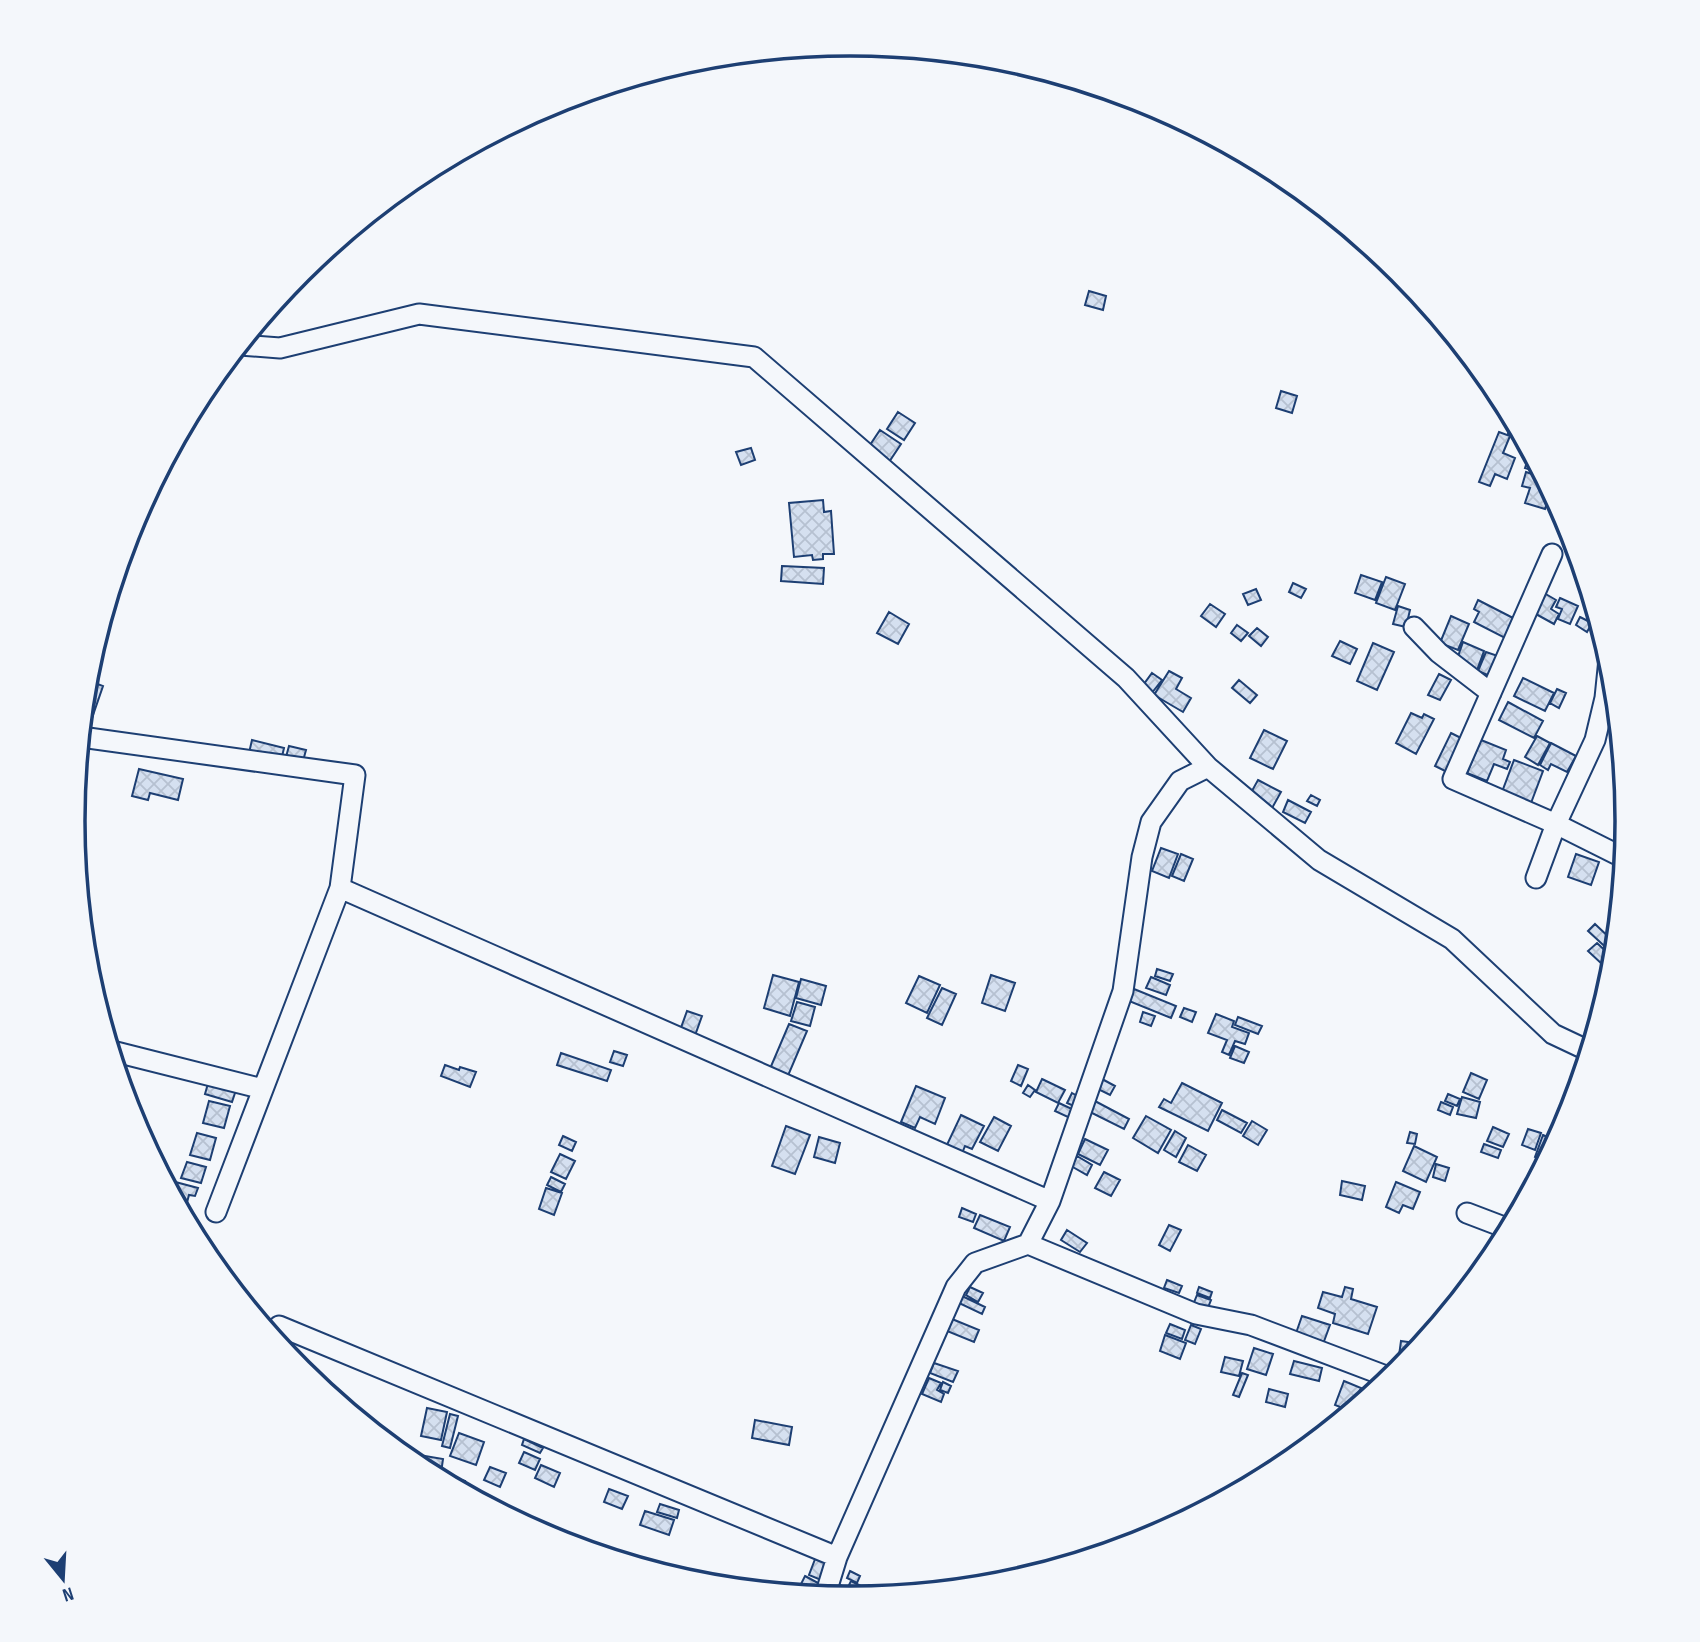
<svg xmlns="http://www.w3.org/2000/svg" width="1700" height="1642" viewBox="0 0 1700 1642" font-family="'Sofia Sans Condensed',sans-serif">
<defs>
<pattern id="building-cross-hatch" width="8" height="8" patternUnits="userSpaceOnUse" patternTransform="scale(1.75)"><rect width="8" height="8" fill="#d5e0f0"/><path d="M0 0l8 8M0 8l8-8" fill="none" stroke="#b6c1d1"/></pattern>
</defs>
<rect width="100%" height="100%" fill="#f4f7fb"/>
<path fill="url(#building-cross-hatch)" stroke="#1d3f73" stroke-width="2" d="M1089,291L1106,296L1103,310L1085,305Z
M1281,391L1297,396L1292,413L1276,408Z
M898,412L915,423L904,440L887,429Z
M1511,425L1516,427L1521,439L1508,434Z
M880,430L901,444L889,462L868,448Z
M1499,432L1510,436L1503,453L1515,458L1507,479L1495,474L1490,486L1479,482Z
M751,448L755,460L741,465L736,452Z
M1530,453L1541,473L1525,468Z
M1526,472L1544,478L1557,503L1548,500L1545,509L1525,503L1530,488L1522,486Z
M823,500L824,512L831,511L834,554H823V559L813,560L812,555L794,557L789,503Z
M782,566L824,568L823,584L781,581Z
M1361,575L1382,582L1375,600L1355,593Z
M1386,577L1405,584L1395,610L1376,603Z
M1293,583L1306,589L1301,598L1289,592Z
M1256,589L1261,600L1248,605L1243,594Z
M1544,593L1556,600L1551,609L1559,614L1554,624L1534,613Z
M1560,598L1578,606L1570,624L1558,619L1562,609L1556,607Z
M1478,600L1517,620L1507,639L1474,622L1479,612L1474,609Z
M1210,604L1225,614L1216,627L1201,616Z
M1398,606L1410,610L1406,627L1393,624Z
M889,612L909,624L898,644L877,633Z
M1451,616L1469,624L1458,650L1440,643Z
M1580,617L1592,623L1587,632L1576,625Z
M1237,625L1248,633L1241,641L1231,633Z
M1257,628L1268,637L1261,646L1249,636Z
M1340,641L1357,649L1350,664L1332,656Z
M1463,642L1484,651L1476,673L1455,665Z
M1373,643L1394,652L1377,690L1357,681Z
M1486,652L1498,656L1490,676L1478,671Z
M1169,671L1182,678L1176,689L1191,698L1183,712L1154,695Z
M1152,673L1162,680L1151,694L1141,688Z
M1439,674L1451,680L1440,700L1428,695Z
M1523,678L1554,693L1545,711L1514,696Z
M87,680L103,686L91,721L83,718Z
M1239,680L1257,695L1250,703L1232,688Z
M1557,689L1566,693L1559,708L1550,703Z
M1508,702L1543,721L1534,738L1499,720Z
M1411,713L1422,718L1424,714L1434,719L1416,754L1396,743Z
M1264,730L1287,741L1273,769L1250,758Z
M1451,733L1469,742L1453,775L1435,766Z
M1537,736L1550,743L1538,765L1525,757Z
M252,740L284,748L278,774L246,766Z
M1481,740L1506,750L1503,759L1510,762L1507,769L1494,764L1487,781L1467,773Z
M1551,743L1576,756L1567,772L1551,764L1548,770L1540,765Z
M289,746L306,750L303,761L286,757Z
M1514,760L1543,771L1531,803L1502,792Z
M139,769L183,779L178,800L150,793L148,800L132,796Z
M1258,780L1281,792L1271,810L1248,798Z
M1311,795L1320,800L1317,806L1307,801Z
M1288,800L1311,812L1305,823L1283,812Z
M1161,848L1178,854L1169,878L1152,871Z
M1181,854L1193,859L1184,881L1172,876Z
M1576,854L1599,862L1591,885L1568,877Z
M1595,924L1615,943L1614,955L1588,931Z
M1597,943L1613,958L1604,966L1588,951Z
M1157,969L1173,974L1170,981L1155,976Z
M773,975L799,982L790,1016L764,1008Z
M991,975L1015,983L1005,1011L982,1003Z
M919,976L940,985L927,1013L906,1003Z
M1151,977L1170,985L1166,995L1146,988Z
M801,979L826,986L821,1005L796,998Z
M942,988L956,994L942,1025L927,1018Z
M1134,989L1176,1006L1171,1018L1129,1001Z
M797,1002L815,1007L810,1026L791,1021Z
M1184,1008L1196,1012L1192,1022L1180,1017Z
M687,1011L702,1016L693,1041L678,1036Z
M1143,1012L1155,1016L1151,1026L1140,1022Z
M1216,1014L1234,1021L1232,1027L1249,1033L1245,1044L1235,1041L1229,1055L1222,1052L1227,1040L1208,1033Z
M1238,1017L1262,1026L1258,1034L1235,1025Z
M789,1024L807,1031L787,1078L769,1071Z
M1235,1046L1249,1052L1244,1063L1230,1058Z
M614,1051L627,1055L623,1066L610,1062Z
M561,1053L611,1070L607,1081L557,1065Z
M445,1065L459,1070L460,1067L476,1072L470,1087L441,1076Z
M1018,1065L1028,1069L1021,1086L1011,1081Z
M1471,1073L1487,1080L1479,1099L1463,1092Z
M1042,1079L1065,1090L1058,1103L1036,1092Z
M1102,1079L1115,1086L1110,1095L1098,1089Z
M209,1080L237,1087L232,1102L205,1094Z
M1182,1083L1222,1103L1208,1131L1159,1107L1164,1099L1171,1103Z
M1028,1085L1035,1090L1030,1097L1023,1093Z
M916,1086L945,1098L935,1124L920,1117L915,1128L901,1122Z
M1072,1093L1081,1098L1076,1107L1067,1103Z
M1448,1094L1460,1099L1457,1106L1445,1101Z
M1462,1097L1480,1102L1476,1118L1457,1114Z
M1093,1100L1129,1119L1124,1129L1088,1111Z
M209,1101L230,1106L224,1128L203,1123Z
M1441,1102L1453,1107L1450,1115L1438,1110Z
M1059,1103L1074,1110L1070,1118L1055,1111Z
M1222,1110L1247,1123L1241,1133L1217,1120Z
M961,1115L984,1126L972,1149L965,1146L961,1156L945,1149Z
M1146,1116L1171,1130L1158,1153L1133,1138Z
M994,1117L1011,1126L998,1151L980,1142Z
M1252,1121L1267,1130L1258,1145L1243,1136Z
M786,1126L810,1135L795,1174L772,1166Z
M1493,1127L1509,1134L1503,1147L1487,1141Z
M1528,1129L1541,1133L1535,1150L1522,1145Z
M1175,1131L1186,1138L1176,1157L1164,1150Z
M1410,1132L1417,1134L1415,1144L1407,1143Z
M197,1133L216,1138L210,1160L190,1155Z
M1543,1135L1556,1141L1545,1161L1535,1157Z
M563,1136L576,1142L572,1151L559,1145Z
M819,1137L840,1143L835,1163L814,1157Z
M1085,1139L1108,1150L1100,1165L1078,1154Z
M1484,1144L1501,1150L1498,1158L1481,1152Z
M1188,1145L1206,1155L1197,1171L1179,1162Z
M1414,1146L1437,1157L1426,1182L1403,1171Z
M560,1154L575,1161L566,1179L551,1172Z
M1077,1156L1092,1165L1087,1175L1071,1166Z
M187,1162L206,1167L201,1183L181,1178Z
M1436,1164L1449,1168L1445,1181L1433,1177Z
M1104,1172L1120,1180L1111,1196L1095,1188Z
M551,1177L565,1184L561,1192L547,1185Z
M164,1179L198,1188L195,1196L189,1195L185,1210L180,1209Z
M1342,1181L1365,1186L1362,1200L1340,1195Z
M1396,1182L1420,1192L1413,1209L1403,1205L1399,1213L1386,1207Z
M546,1188L562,1193L554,1215L539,1209Z
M1523,1194L1527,1195L1511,1225Z
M962,1208L976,1214L973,1222L959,1217Z
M980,1215L1010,1227L1004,1241L974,1228Z
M1169,1225L1181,1230L1170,1251L1159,1245Z
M1067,1230L1087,1243L1080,1252L1061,1240Z
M1167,1280L1182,1286L1179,1293L1164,1288Z
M970,1287L983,1293L978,1302L966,1295Z
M1199,1287L1212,1292L1210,1298L1197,1293Z
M1345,1287L1353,1289L1351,1299L1377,1307L1368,1334L1333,1323L1335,1314L1318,1308L1323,1292L1342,1297Z
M1197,1295L1211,1300L1205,1315L1191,1310Z
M962,1296L985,1307L982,1314L959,1303Z
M1302,1316L1330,1325L1323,1344L1295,1336Z
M952,1319L979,1330L974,1342L947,1331Z
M1170,1324L1185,1330L1182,1339L1166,1333Z
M1191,1325L1201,1329L1195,1344L1185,1340Z
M1165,1335L1186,1343L1180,1359L1160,1351Z
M1401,1341L1422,1344L1405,1364L1398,1363Z
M278,1344L294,1348L291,1360Z
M1254,1348L1273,1354L1266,1375L1247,1369Z
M1225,1357L1243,1361L1239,1376L1221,1372Z
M1294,1361L1322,1368L1319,1381L1290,1374Z
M934,1363L958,1371L953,1382L930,1373Z
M1242,1373L1248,1375L1239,1397L1233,1395Z
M929,1378L941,1383L937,1390L944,1394L941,1402L922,1394Z
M1344,1381L1361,1388L1350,1411L1335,1405Z
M943,1382L951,1386L948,1393L940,1390Z
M1269,1389L1288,1394L1285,1407L1266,1402Z
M427,1408L447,1412L441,1440L421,1436Z
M1336,1413L1345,1416L1333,1425H1332Z
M450,1414L458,1416L450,1448L442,1446Z
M755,1420L792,1427L789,1445L752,1438Z
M459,1433L484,1442L476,1465L450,1456Z
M524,1439L543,1448L540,1453L522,1445Z
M524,1452L540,1459L535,1470L519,1463Z
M425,1456L443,1459L441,1473L423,1470Z
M541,1465L560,1473L554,1487L535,1478Z
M490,1467L506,1473L500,1487L484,1480Z
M454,1478L465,1481L462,1491L452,1485Z
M609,1489L628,1496L622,1509L604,1502Z
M660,1504L679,1510L677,1518L657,1512Z
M645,1511L674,1520L669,1535L640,1525Z
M817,1554L829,1559L821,1580L809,1575Z
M850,1571L860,1576L857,1583L847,1578Z
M805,1576L818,1583L814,1591L801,1584Z
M851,1581L863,1587L861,1591L849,1585Z
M835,1583L861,1594L859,1597L829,1596Z
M800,1586L814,1593V1595L797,1593Z"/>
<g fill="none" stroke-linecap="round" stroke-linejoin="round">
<defs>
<path id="minor" d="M240,345L280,348L419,314L754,357L1126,678L1208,767L1319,860L1452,939L1553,1034L1589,1051
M1552,554L1453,779L1556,824L1624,858
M1414,627L1439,653L1491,693
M81,737L355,775L340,888L216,1212
M1536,878L1556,824L1595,740L1605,698L1609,659
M340,888L1050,1201
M112,1051L263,1089
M1467,1213L1509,1229
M1028,1244L1196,1314L1251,1325L1391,1378
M279,1326L837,1557
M825,1596L837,1557L956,1287L975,1263L1028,1244L1050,1201L1123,991L1142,857L1151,822L1180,781L1208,767"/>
</defs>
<use href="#minor" stroke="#1d3f73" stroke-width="23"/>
<use href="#minor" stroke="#f4f7fb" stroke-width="19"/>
</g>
<path d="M0 0H1700V1642H0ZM85 821a765 765 0 1 1 1530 0a765 765 0 1 1-1530 0Z" fill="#f4f7fb" fill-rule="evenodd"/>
<path fill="none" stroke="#1d3f73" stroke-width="3.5" d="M85 821a765 765 0 1 1 1530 0a765 765 0 1 1-1530 0Z"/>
<g transform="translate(63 1579) rotate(162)" stroke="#f4f7fb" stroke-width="5" paint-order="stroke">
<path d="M0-5L12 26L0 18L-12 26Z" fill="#1d3f73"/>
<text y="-10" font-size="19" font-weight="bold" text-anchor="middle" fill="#1d3f73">N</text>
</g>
</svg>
